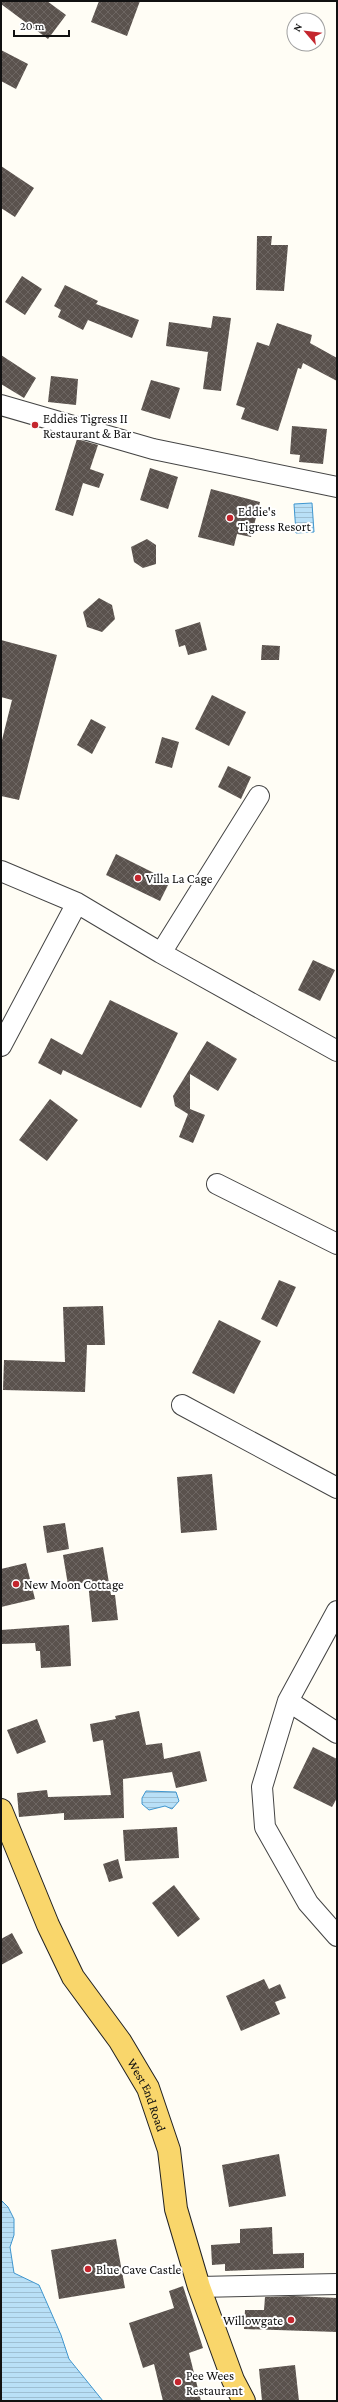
<svg xmlns="http://www.w3.org/2000/svg" width="338" height="2402" viewBox="0 0 338 2402" font-family="'Crimson Pro',serif">
<defs>
<pattern id="water-rules" width="6" height="5" patternUnits="userSpaceOnUse"><rect width="6" height="5" fill="#b9e0f7"/><path d="M0 2.5h6" fill="none" stroke="#9ebfd3"/></pattern>
<pattern id="building-cross-hatch" width="8" height="8" patternUnits="userSpaceOnUse"><rect width="8" height="8" fill="#5a524d"/><path d="M0 0l8 8M0 8l8-8" fill="none" stroke="#6d6662"/></pattern>
</defs>
<rect width="100%" height="100%" fill="#fffdf5"/>
<path fill="url(#water-rules)" stroke="#3f96cf" d="M312,503L314,532L296,533L294,504Z
M146,1791L176,1792L179,1801L172,1809L165,1806L149,1810L142,1804V1798Z
M1,2200L8,2207L14,2219V2235L10,2247L14,2273L39,2285L61,2335L69,2359L103,2401H1Z"/>
<path fill="url(#building-cross-hatch)" d="M1,1H47L66,15L48,39L1,4Z
M99,1H140L127,36L91,22Z
M1,50L28,64L16,89L1,81Z
M1,166L34,188L15,217L1,208Z
M257,236H272L271,245H288L284,291L256,290Z
M22,276L42,289L25,315L5,302Z
M65,285L98,301L96,304L139,320L132,338L88,320L83,330L58,317L61,310L54,306Z
M213,316L231,318L221,391L203,389L208,352L166,346L169,322L211,328Z
M277,323L312,335L310,343L337,358V381L303,363L301,369L298,368L278,431L241,419L245,408L236,405L257,342L269,346Z
M1,355L36,378L24,398L1,384Z
M51,376L78,379L76,405L48,402Z
M151,380L180,388L170,419L141,410Z
M292,426L327,429L323,464L299,462L300,455L290,454Z
M77,439L98,445L90,469L104,474L99,488L83,483L73,516L55,510Z
M150,468L178,477L168,509L140,500Z
M211,489L260,502L251,537L237,534L234,546L198,537Z
M147,539L156,545V564L143,568L134,562L131,547Z
M99,598L112,605L115,619L102,632L87,627L83,612Z
M200,622L207,650L188,655L185,645L179,647L175,630Z
M1,640L57,655L19,800L1,796V744L12,700L1,697Z
M262,645L280,646L279,660H261Z
M212,695L246,712L229,746L195,729Z
M91,719L106,727L92,754L77,745Z
M162,737L179,742L172,768L155,763Z
M228,766L251,777L241,799L218,787Z
M116,854L170,881L160,901L106,875Z
M313,960L335,970L320,1001L298,990Z
M110,1000L178,1033L141,1108L63,1070L61,1075L38,1063L51,1038L82,1055Z
M207,1041L237,1059L218,1091L190,1074V1111V1109L205,1115L193,1143L179,1137L188,1114L175,1106L173,1096Z
M50,1099L78,1120L47,1161L19,1140Z
M279,1280L296,1287L277,1327L261,1319Z
M103,1306L105,1345H87L85,1392L3,1390L4,1360L65,1362L63,1307Z
M219,1320L261,1341L234,1394L192,1373Z
M212,1474L217,1530L181,1533L177,1477Z
M65,1523L69,1549L47,1553L43,1526Z
M103,1547L111,1595H115L118,1620L92,1622L88,1582L68,1585L63,1555Z
M26,1563L35,1599L1,1607V1569Z
M69,1625L71,1666L41,1668L40,1651H36L35,1643L1,1644V1630Z
M139,1711L146,1745L162,1743L164,1759L200,1751L207,1781L176,1788L172,1772L123,1779L124,1818L64,1820V1813L19,1817L17,1793L47,1790L48,1797L111,1795L103,1740L93,1742L90,1724L116,1719L115,1716Z
M37,1719L46,1742L17,1754L7,1730Z
M313,1747L337,1759V1798L332,1807L293,1788Z
M177,1827L179,1858L125,1861L123,1830Z
M118,1859L123,1878L109,1882L103,1864Z
M174,1885L200,1919L178,1937L152,1903Z
M12,1933L23,1953L1,1965V1939Z
M264,1979L269,1989L280,1984L286,1998L275,2002L280,2014L241,2031L226,1996Z
M279,2154L286,2196L229,2207L222,2165Z
M272,2227L273,2254L304,2253V2268L225,2271V2264L212,2265L211,2245L240,2243V2229Z
M116,2239L125,2288L59,2299L51,2250Z
M183,2286L203,2348L189,2353L201,2401H163L154,2364L143,2368L129,2323L174,2308L169,2291Z
M294,2296L337,2298V2332L244,2329L245,2310H264L265,2297Z
M295,2365L299,2401H262L259,2369Z"/>
<g fill="none" stroke-linecap="round" stroke-linejoin="round">
<defs>
<path id="minor" d="M1,405L153,449L337,487
M1,871L77,903L161,953L337,1051
M161,953L259,796
M1,1046L77,903
M217,1184L337,1244
M182,1405L337,1488
M337,1611L288,1701L262,1787L265,1827L308,1903L337,1936
M288,1701L337,1733
M199,2287L337,2284"/>
<g id="major">
<path id="s1" d="M1,1810L48,1925L73,1977L120,2041L148,2088L169,2150L176,2209L199,2287L233,2380L244,2401"/>
</g>
</defs>
<use href="#minor" stroke="#444" stroke-width="22"/>
<use href="#major" stroke="#222" stroke-width="24"/>
<use href="#minor" stroke="#fff" stroke-width="20"/>
<use href="#major" stroke="#f9d66b" stroke-width="22"/>
</g>
<g fill="#c4262e" stroke="#fff" stroke-width="1.5">
<circle cx="35" cy="425" r="4"/>
<circle cx="230" cy="518" r="4"/>
<circle cx="138" cy="878" r="4"/>
<circle cx="16" cy="1584" r="4"/>
<circle cx="88" cy="2269" r="4"/>
<circle cx="291" cy="2320" r="4"/>
<circle cx="178" cy="2382" r="4"/>
</g>
<g text-anchor="middle" dominant-baseline="central" stroke-width="4" stroke-linejoin="round" paint-order="stroke">
<g font-size="13" fill="#111" stroke="#fff" text-anchor="start">
<text x="43" y="418">Eddies Tigress II<tspan x="43" dy="15">Restaurant &amp; Bar</tspan></text>
<text x="238" y="511">Eddie's<tspan x="238" dy="15">Tigress Resort</tspan></text>
<text x="146" y="878">Villa La Cage</text>
<text x="24" y="1584">New Moon Cottage</text>
<text x="96" y="2269">Blue Cave Castle</text>
<text x="283" y="2320" text-anchor="end">Willowgate</text>
<text x="186" y="2375">Pee Wees<tspan x="186" dy="15">Restaurant</tspan></text>
</g>
<g font-size="13" fill="#111" stroke="#fff">
<text stroke="none"><textPath href="#s1" startOffset="322">West End Road</textPath></text>
</g>
</g>
<rect width="338" height="2402" fill="none" stroke="#111111" stroke-width="4"/>
<g transform="translate(306 32) rotate(298)"><circle r="19" fill="#ffffff" stroke="#a0a0a0"/>
<path d="M0-3L7 15L0 10L-7 15Z" fill="#c4262e"/>
<text y="-6" font-size="11" font-weight="bold" text-anchor="middle" fill="#111111">N</text>
</g>
<path d="M14 30v6h55v-6" fill="none" stroke="#111111" stroke-width="2"/>
<text x="20" y="30" font-size="12" fill="#111111" stroke="#ffffff" stroke-width="3" paint-order="stroke">20 m</text>
</svg>
